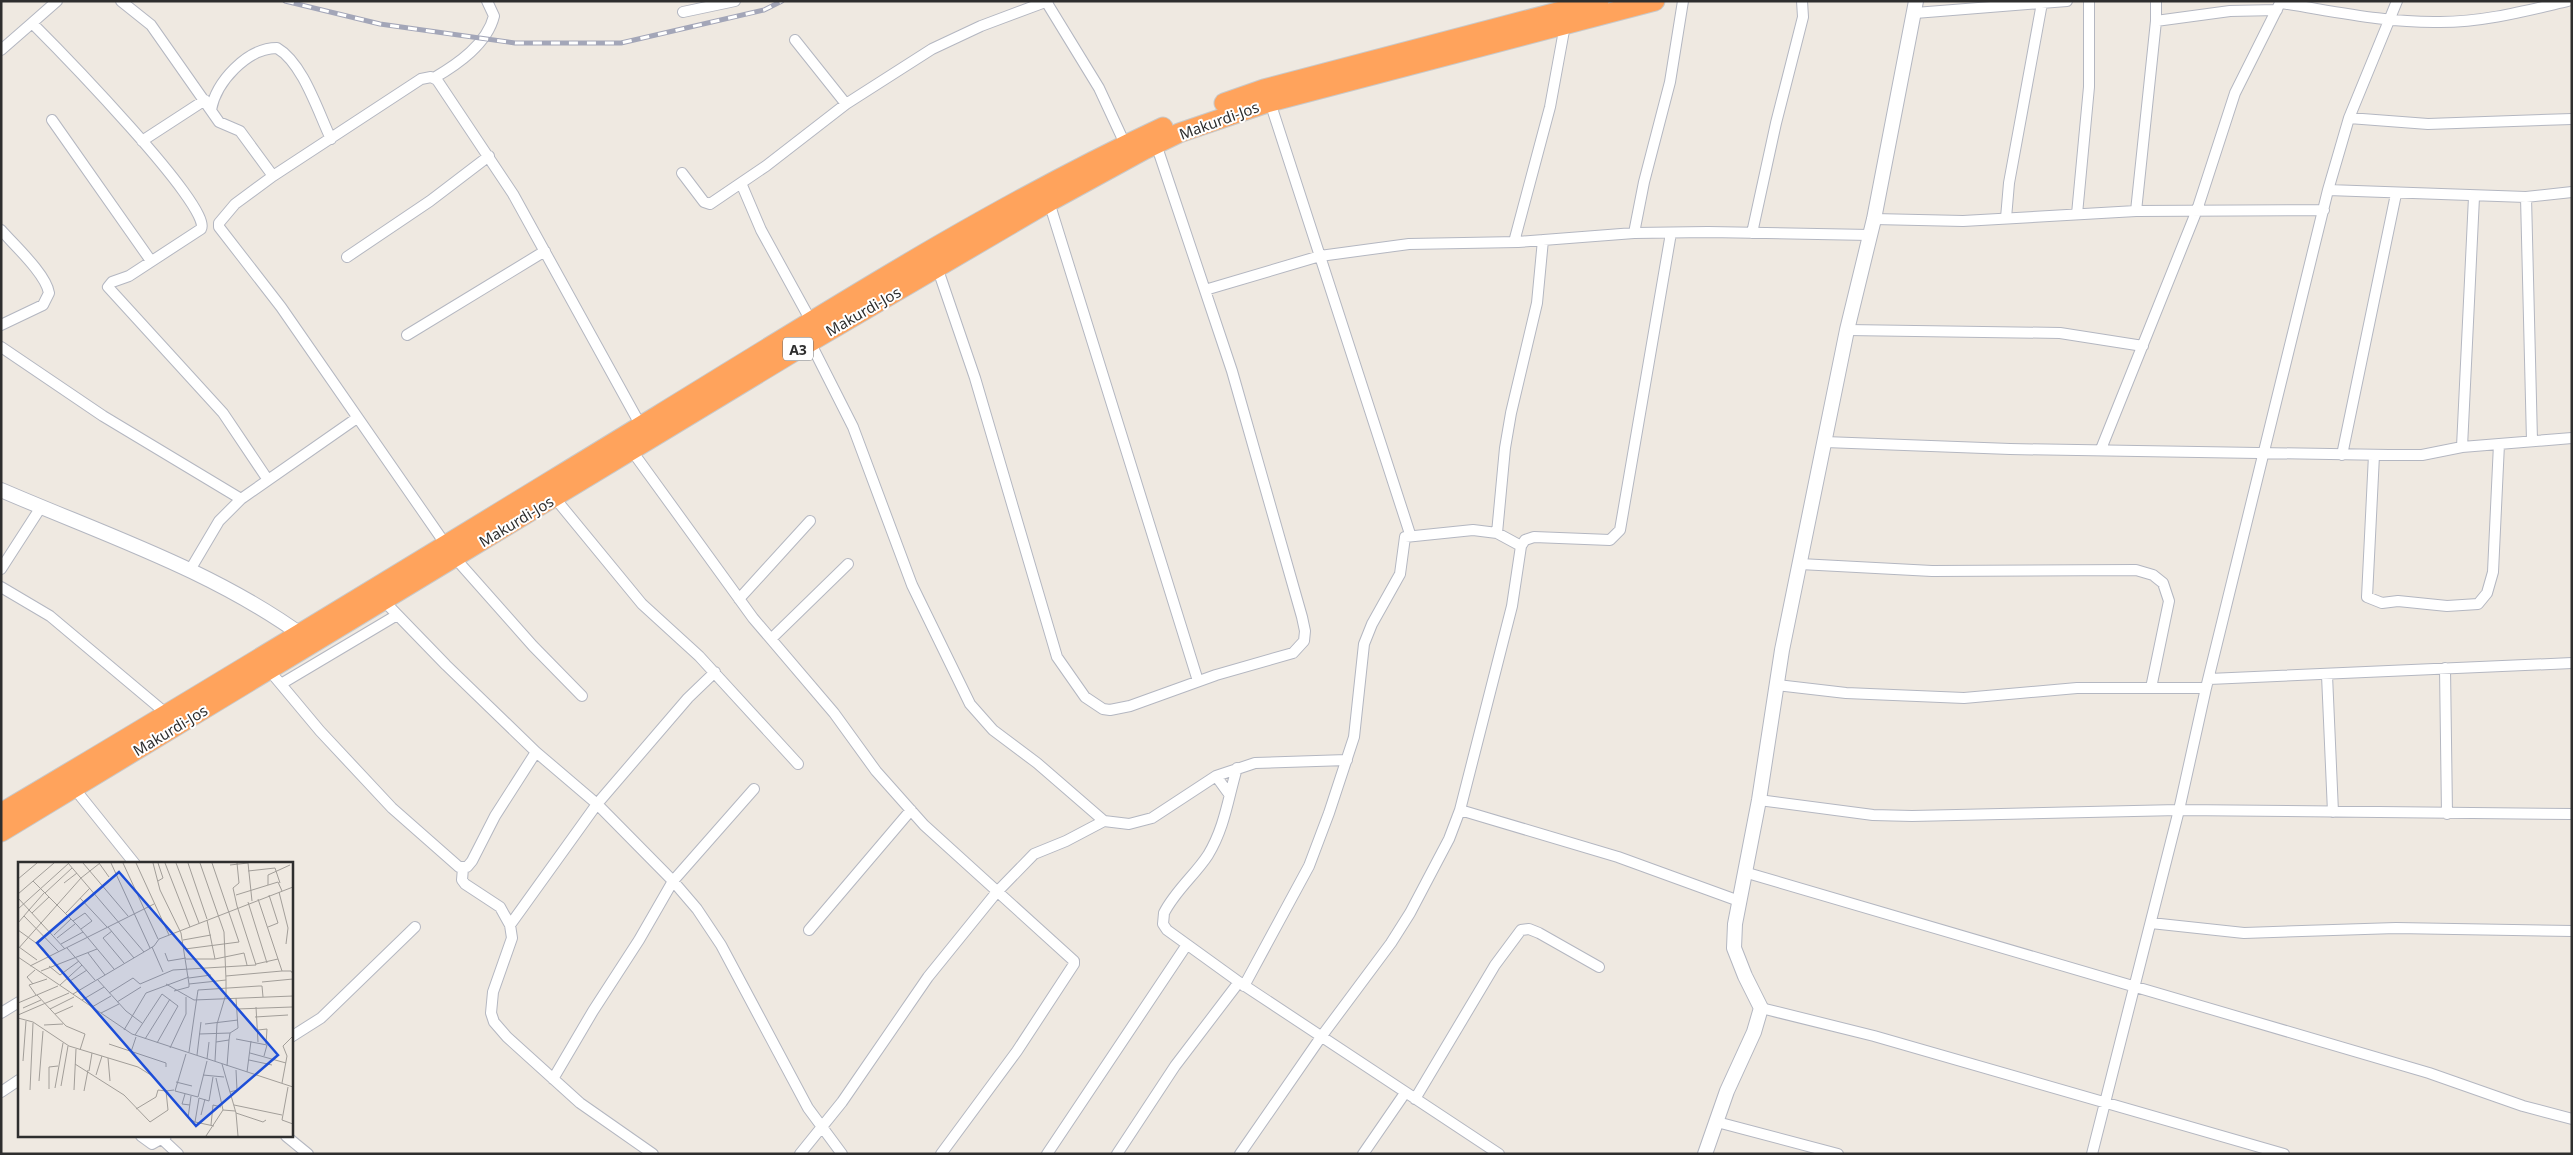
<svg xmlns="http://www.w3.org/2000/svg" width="2573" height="1155" viewBox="0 0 2573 1155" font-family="'Noto Sans',sans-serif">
<rect width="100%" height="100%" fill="#efe9e1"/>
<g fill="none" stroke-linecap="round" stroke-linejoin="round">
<defs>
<path id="street" d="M121,1L151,25L219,122L240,131L273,176
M1047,3L1099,88L1125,144
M2281,3C2333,11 2386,23 2440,22C2484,22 2525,11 2568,1
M683,12L735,1
M1915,13L2067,1
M2156,21L2230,11L2277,10
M32,23L57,1
M795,40L846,104
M1,50L32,23C55,46 214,208 201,229L129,276L112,282L108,287L223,413L268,480
M434,78C458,64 487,44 494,16L487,1
M1270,102L1410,534
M211,110C216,82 247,48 277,48C303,63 318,112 331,139
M2349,118L2428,124L2572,119
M52,120L151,261
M142,141L205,100
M682,173L704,202L710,204L766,166L846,104L932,49L981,26L1048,1
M741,183L761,230L811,321
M2328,190L2526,197L2572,192
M2526,197L2532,441
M1049,202L1198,681
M2136,211L2156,21V1
M2077,214L2089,87V1
M2006,218L2009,183L2042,3
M1874,219L1963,221L2136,211L2324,210
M1,230C14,245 46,274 49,293L43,305L1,325
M1634,233L1644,182L1670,82L1683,1
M1752,233L1776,123L1803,17L1802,1
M1514,242L1550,107L1565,25
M347,257L430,201L489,156
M936,264L975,378L1057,657L1085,697L1103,709L1110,710L1130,706L1216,675L1293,653L1304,641L1305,631L1302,617L1232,371L1156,144
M1205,290L1320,256L1409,244L1518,242L1634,233L1708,232L1870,235
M1847,330L2060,333L2143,346
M407,335L545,251
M810,342L853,427L912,585L970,704L993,730L1037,763L1104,821
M1,347L103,416L241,499
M1825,442L2010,449L2389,455H2422L2462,447L2572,438
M2462,447L2474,197
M2101,449L2197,210L2235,93L2281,1
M632,451L753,618L834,713L876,771L924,825L1074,961V964L1017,1051L941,1154
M2342,455L2396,194
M2374,455L2367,597L2382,603L2398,601L2447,606L2478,604L2487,593L2493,572L2499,444
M554,497L642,604L699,656L798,764
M1497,533L1505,448L1511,413L1537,303L1543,240
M446,545L281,307L219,227V223L235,204L273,176L421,79L431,77L437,80L513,194L641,426
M455,558L533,646L582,696
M1800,564L1932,571L2136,570L2153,575L2163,583L2169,601L2151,688
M1,569L41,507
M190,570L219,521L241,499L357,418
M1,587L50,616L168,715
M739,599L810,521
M383,600L446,665L536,752L597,804L673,881L697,909L721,945L808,1108L842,1154
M771,639L848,564
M2445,668L2447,814
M269,670L320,731L392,808L459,867H467L472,861L495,816L536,752
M2327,675L2333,812
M2209,679L2572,663
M281,684L397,615
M1777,685L1846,693L1964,698L2077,688H2206
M1237,768C1228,798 1225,827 1208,855C1195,875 1175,891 1164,913L1163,924L1167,930L1239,982L1499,1154
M1216,776L1229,794
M74,788L135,864
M1759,800L1873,815L1912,816L2179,810L2572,814
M1460,810L1618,857L1739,901
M463,868L462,880L465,884L500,907L510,925L512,938L493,992L491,1013L494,1022L507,1037L580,1103L653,1154
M1744,872L2429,1073L2523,1106L2572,1119
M2151,923L2244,933L2396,928L2572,931
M510,925L597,804L688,698L715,672
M809,930L911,810
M1244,986L1309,866L1329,813L1354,737L1364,644L1372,624L1400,574L1405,537L1473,530L1497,533L1521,546
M1761,1008L1874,1036L2284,1154
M1,1013L19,1002
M291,1037L321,1018L415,927
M553,1079L593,1011L639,940L673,881L754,789
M1,1092L19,1080
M1415,1099L1495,965L1521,930L1529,929L1539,933L1599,967
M1717,1122L1838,1154
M141,1136L152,1144L166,1136
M286,1136L308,1154
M162,1139L178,1154
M800,1154L842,1102L928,977L996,893L1034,854L1066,841L1104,821L1129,824L1152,818L1216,776L1255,763L1347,760
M1047,1154L1186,946
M1117,1154L1175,1066L1239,982
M1240,1154L1321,1037L1391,943L1410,913L1449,839L1460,810L1512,606L1521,546L1525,540L1534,537L1610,540L1620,530L1671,233
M1363,1154L1405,1093
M2092,1154L2179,810L2206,688L2328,190L2349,118L2397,1"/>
<path id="secondary" d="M1,490C105,535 215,571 307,639
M1705,1154L1727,1091L1754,1032L1761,1008L1745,976L1734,948L1735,924L1759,800L1782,650L1847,330L1874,219L1916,1"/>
<path id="highway" d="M1224,103L1264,89L1599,1
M1,813C221,683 439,549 657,416C822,315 987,209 1163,127
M1,832L810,342L1049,202L1144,150L1179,133L1270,102L1655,1"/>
</defs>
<use href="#street" stroke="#b4b7c1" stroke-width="12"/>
<use href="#secondary" stroke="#b4b7c1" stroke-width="16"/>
<use href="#highway" stroke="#c9c9c9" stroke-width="21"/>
<use href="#street" stroke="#fff" stroke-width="10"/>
<use href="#secondary" stroke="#fff" stroke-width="14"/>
<use href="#highway" stroke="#ffa35c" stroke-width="19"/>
<defs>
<path id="rail" d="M285,1L380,24L515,43H621L764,10L782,1"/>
</defs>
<use href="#rail" stroke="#a3a6b8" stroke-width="5"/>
<use href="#rail" stroke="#fff" stroke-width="3" stroke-dasharray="9" stroke-linecap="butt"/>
</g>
<g text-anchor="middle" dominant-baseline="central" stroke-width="4" stroke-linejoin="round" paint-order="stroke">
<rect fill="#fff" stroke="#6d6d6d" stroke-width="1" x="783" y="337.5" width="30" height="23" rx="4"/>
<g font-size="14" font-weight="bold" fill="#2e2e2e">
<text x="798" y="349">A3</text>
</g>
<g font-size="15" fill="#2e2e2e" stroke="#fff">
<text transform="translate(1219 120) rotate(-20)">Makurdi-Jos</text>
<text transform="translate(863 311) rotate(-30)">Makurdi-Jos</text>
<text transform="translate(516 521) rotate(-31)">Makurdi-Jos</text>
<text transform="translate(170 730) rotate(-31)">Makurdi-Jos</text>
</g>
</g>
<g transform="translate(18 862)">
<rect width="275" height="275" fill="#efe9e1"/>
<path fill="none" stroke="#a29e99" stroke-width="1" d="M50,1L126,90M65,1L110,54M81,1L91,15M93,1L132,86M105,1L140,77M118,1L151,73M135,1L142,28L163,71L171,122M140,1L145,16L140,19M147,1L172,65M158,1L181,61M170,1L189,57M182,1L206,70L208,118M230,1L234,39M212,3L230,1M230,9L257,6L262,21M0,17L19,1M15,19L60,64L96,107M46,21L59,11M250,23V13L272,3M261,30L270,66L268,82M27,31L54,6M0,32L36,1M218,33L260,20L264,29M0,36L47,87M62,36L89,65M240,37L264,109M230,40L249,101M219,44L215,26L221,21L219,1M0,47L51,1M11,48L26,31M14,51L31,35M47,52L72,26M6,54L41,90M55,59L67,51L74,59L63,67M0,61L11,48M90,65L116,96M250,65L260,61L251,33M0,68L25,86L37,102M94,69L85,76L106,101M36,73L53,57M39,76L57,62M165,78L193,73M43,82L65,70M1,85L19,98M134,85L145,110M49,86L77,118M0,87L63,16L82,1M167,87L221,80L194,1M70,91L87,113M147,91L150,99L168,96M0,95L114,172L275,225M168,97H197L189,58M197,97L226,91L229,103M238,102L260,97M12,104L136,42M31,104L42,113L61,99M23,109L79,87M208,114L264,109H273L275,112M171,116L193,113M79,117L108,149L124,161M52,119L69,108M244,120L275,117M15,122L9,115L17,108M148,122L176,138L275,134M42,123L64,103M156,129L171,125V122L208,118V132L199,162L197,199M91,131L115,116L122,122L155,108L238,103L219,44M55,132L136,84L141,77L275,25M18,133L11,123L29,117M19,133L48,164L67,172L62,188M64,138L86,125M99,140L123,125M0,141L40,124M74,145L93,134M238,145L240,180M5,146L23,138M32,147L56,135M219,147L274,145M83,151L101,142M37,152L55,144M0,153L51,131M237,155L270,153M0,156L15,160L51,184L120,205L136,215M187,162L220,158M26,163L45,162M106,168L128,131L171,115M240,168L249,167L248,182M181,172L212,171M117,173L144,132L160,144L139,181M127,177L152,137M218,177L249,183L246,194M211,178L212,171L220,166L218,136M198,180L211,178L209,204M91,182L148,201V205M152,186L168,152V135M113,190L118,175M171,190L180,128L241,124H244L245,135M232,191L268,201M168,192L157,229L180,235L189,199M179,193L183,160M90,196L92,219M189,197L191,180M231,198L254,203M5,199L8,159M57,202L106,233L132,260L150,248L148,229L156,228M204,202L218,251L220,274M71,209L74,191M229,210L233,179M78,213L84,194M185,213L206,215M195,215L191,239L181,236L177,260L196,264M198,216L205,248M21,219L25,169M158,220L174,224M264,221L269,194L265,184L275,174M43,224L50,184M270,225L264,258L275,262M37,226L45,181M31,227V205L40,204M12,228L15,161M56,228L58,187M66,229L70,208M212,230L219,228L218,208M167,232L164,242L172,243M173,234L170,256L177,260M216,243L264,253M118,247L138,235L140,228L148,229M218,251L245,260L248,258M183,253L187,237M193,263L195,243L203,245M188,274L205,248L217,249"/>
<path fill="#1d4ed8" fill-opacity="0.15" stroke="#1d4ed8" stroke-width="2.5" d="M101,10L260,193L178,264L19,81Z"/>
<rect width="275" height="275" fill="none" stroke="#2e2e2e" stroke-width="2.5"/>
</g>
<rect width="2573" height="1155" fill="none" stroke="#2e2e2e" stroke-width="5"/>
</svg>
